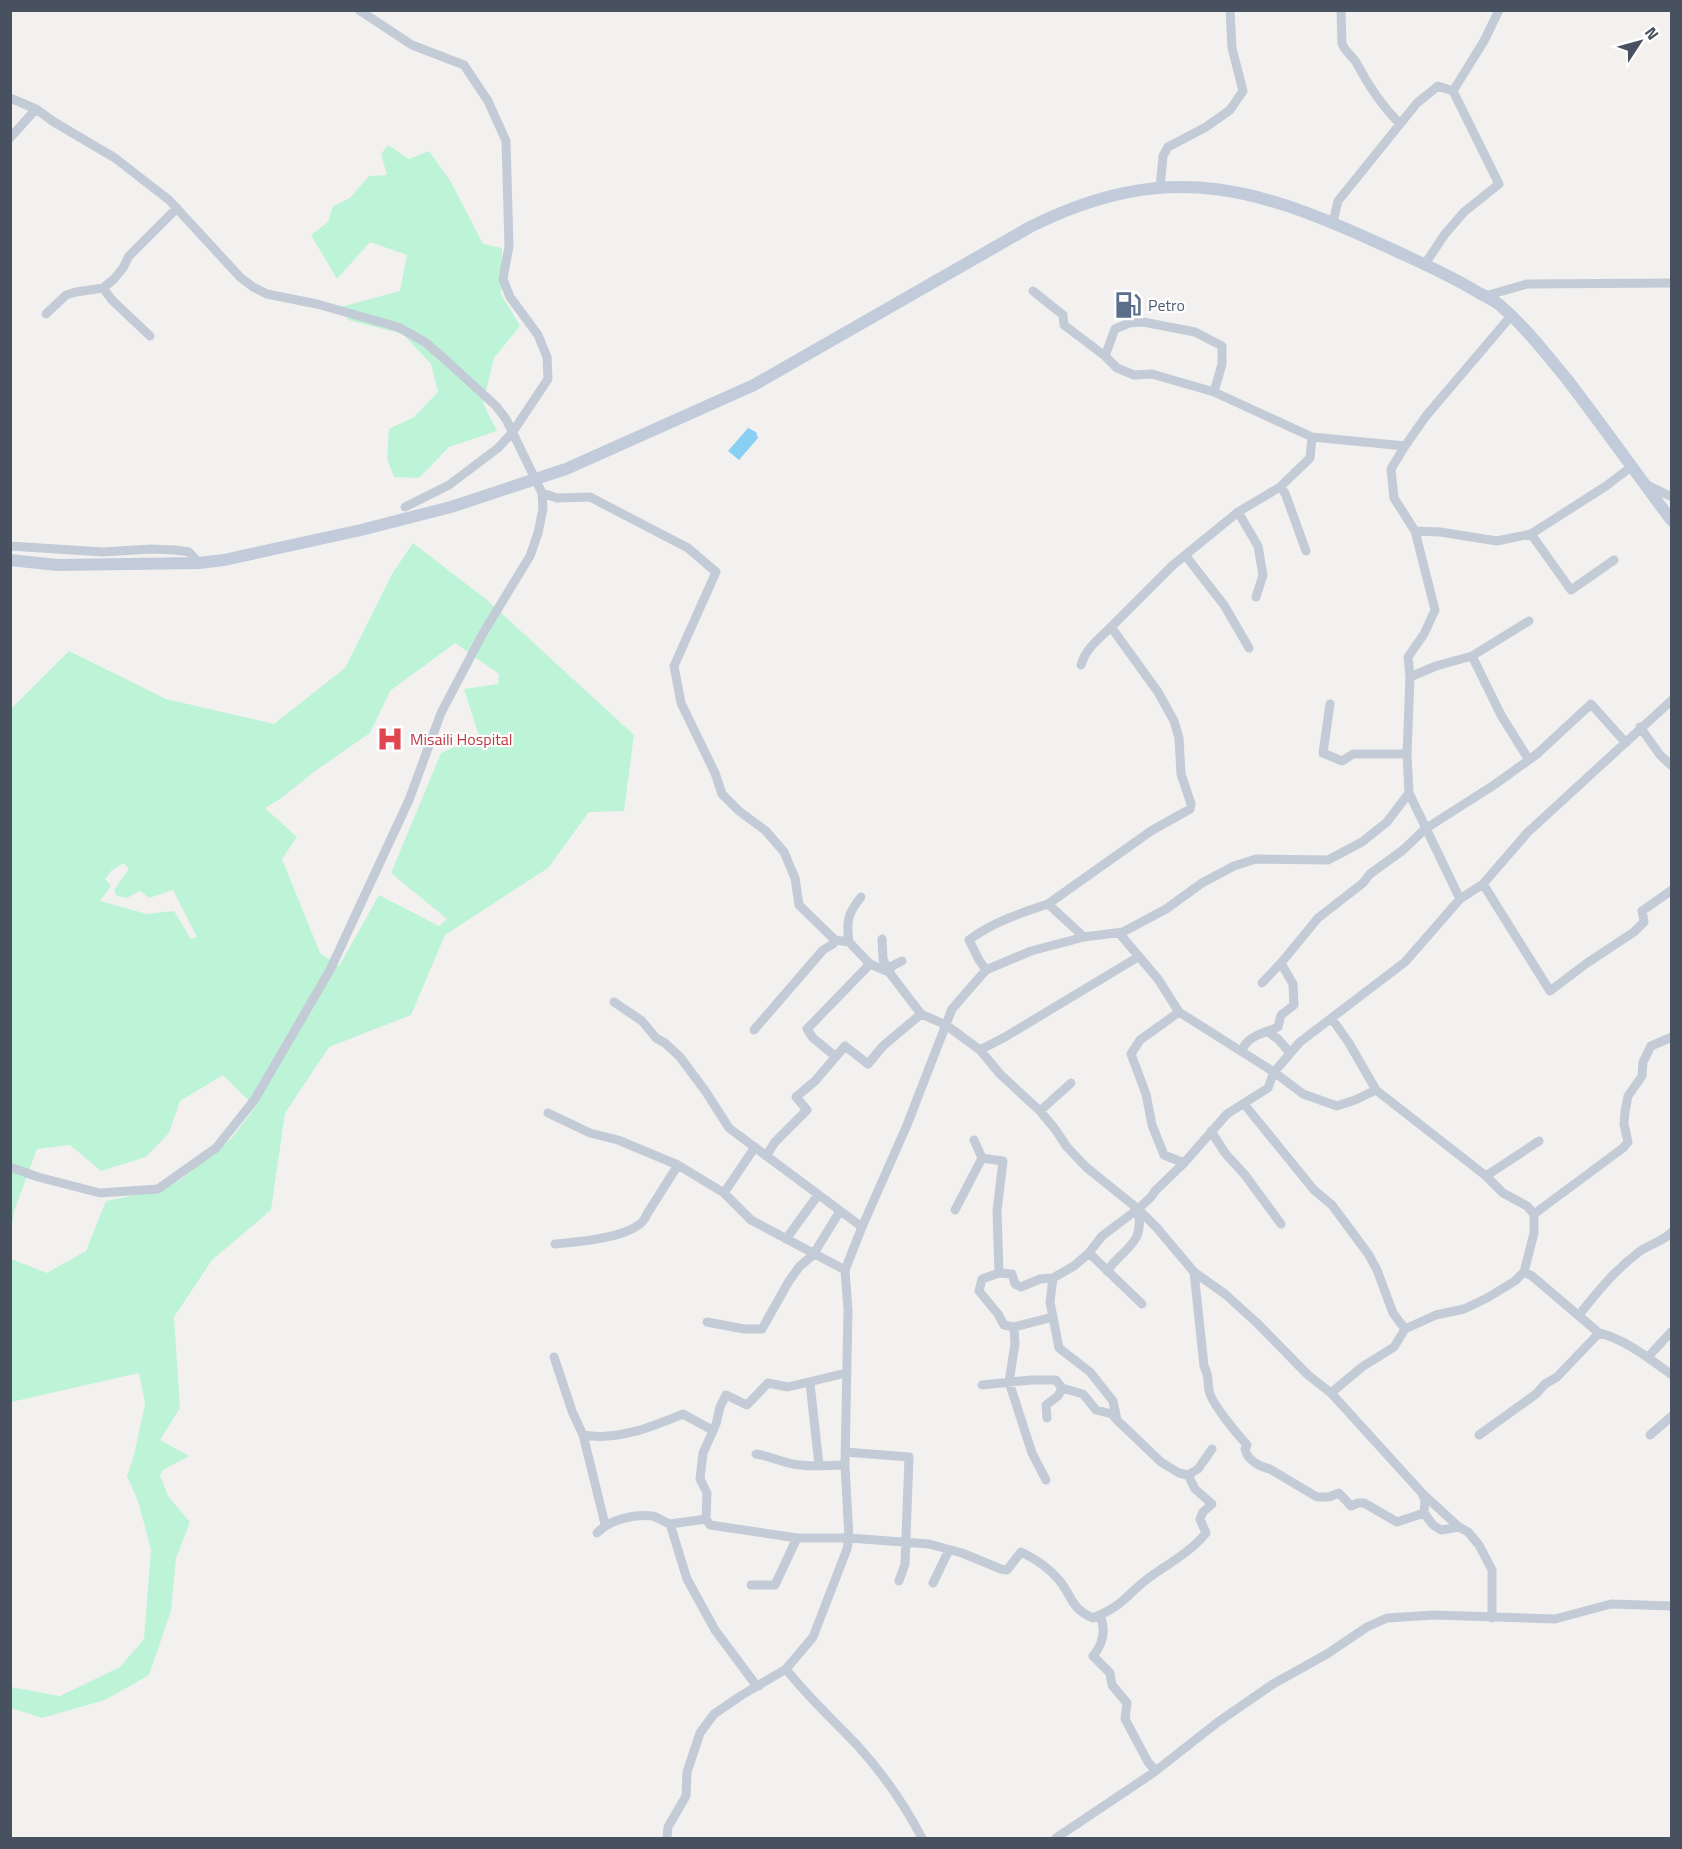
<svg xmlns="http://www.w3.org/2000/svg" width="1682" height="1849" viewBox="0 0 1682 1849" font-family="'Titillium Web',sans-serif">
<rect width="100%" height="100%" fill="#f3f1f0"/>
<path fill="#bdf3d7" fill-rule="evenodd" d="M388,145L409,159L429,151L451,182L483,244L502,248L501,294L520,326L494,358L483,403L497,431L449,447L419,478L394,477L387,459L389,429L414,417L438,392L431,364L403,334L348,320L340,307L400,291L407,255L370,242L337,279L311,235L328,222L333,206L350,198L369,176L387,175L381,154Z
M413,543L487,600L634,735L624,811L589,812L548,868L445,935L411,1015L329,1047L285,1113L271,1210L212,1260L174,1317L180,1408L160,1440L189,1456L163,1470L160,1475L168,1496L190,1522L176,1558L171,1611L149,1675L105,1700L42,1718L11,1708V1687L60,1696L120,1667L144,1639L151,1549L138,1501L127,1476L134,1455L145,1404L139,1373L11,1402V1259L47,1273L86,1251L106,1201L164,1189L183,1178L232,1138L255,1107L223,1075L180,1101L169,1133L146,1157L101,1171L70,1145L37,1149L14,1211L11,1233V709L69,651L166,699L274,724L345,668L392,574ZM455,643L499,674L498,684L464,689L479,736L441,753L391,873L447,919L439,926L379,895L339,966L320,953L282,859L297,837L265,808L280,799L318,769L370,733L390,691ZM124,863L129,869L114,890L117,896L127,898L140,891L149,898L173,890L197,937L191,939L174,911L147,914L100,901L111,886L105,879L112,870Z"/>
<path fill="#87d0f3" d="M748,428L756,432L758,438L739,460L728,451Z"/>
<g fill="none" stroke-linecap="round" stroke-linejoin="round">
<path stroke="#c3cbd6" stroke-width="9" d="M359,10L412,45L464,65L488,101L506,141L509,246L503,279L510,297L538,335L547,357L548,379L512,433L498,448L449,485L405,507
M1341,10L1342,44C1345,51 1352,56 1356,62C1368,85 1381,105 1400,124
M10,98L36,109L54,122L115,158L169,200L240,277L253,287L267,294L317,304L398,327L425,342L449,363L496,406L506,419L542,493L543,509L538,533L530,556L482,635L441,713L409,800L330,970L255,1099L216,1148L158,1189L100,1193L38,1177L10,1167
M10,138L36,109
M1160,188L1163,156L1168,147L1206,127L1230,110L1243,91L1232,48L1230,10
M1333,222L1338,201L1417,103L1438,86L1453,91L1484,41L1499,10
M1425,264L1445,234L1464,212L1499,184L1453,91
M103,288L112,300L150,336
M1033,291L1063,315L1064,325L1105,356L1117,368L1134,375L1152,374L1214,392L1312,437L1405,446
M1485,296L1527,284L1672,283
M46,314L66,295L76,292L103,288L114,279L123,268L129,256L177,208
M1105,356L1115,329L1129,323L1143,322L1195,332L1222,346V364L1214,392
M1647,485L1672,497
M1280,487L1285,493L1306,551
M542,493L557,498L590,497L688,548L716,572L674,666L681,703L715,773L722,794L739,811L766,831L784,852L795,878L799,905L835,940L849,942L870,964L889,972L921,1014L946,1025L980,1050L1000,1074L1040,1111L1055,1129L1067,1147L1086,1167L1138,1209L1157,1228L1194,1272L1204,1366C1210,1378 1207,1379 1209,1390C1210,1402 1238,1435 1247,1445L1245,1449C1247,1460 1260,1467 1270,1469L1317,1497H1329L1339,1493L1351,1506L1358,1503H1364L1397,1522L1424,1513L1433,1525L1441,1530L1459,1527L1468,1532L1479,1545L1492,1570V1618
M1238,512L1258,546L1263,575L1256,597
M1415,531L1440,532L1497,541L1531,534L1606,486L1631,467
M1531,534L1571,590L1614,560
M10,546L103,552L151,549L175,550L189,552L199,563
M1185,555L1224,605L1249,648
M1472,656L1501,715L1529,760
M1081,665C1086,648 1099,639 1111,627
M1410,677L1436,666L1472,656L1529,621
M1330,704L1323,753L1342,761L1353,754H1407
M1640,727L1660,755L1672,766
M1409,793L1460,899
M1483,884L1550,991L1587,963L1634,932L1644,922L1642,911L1672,890
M1048,904L1151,831L1190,809L1191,804L1181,774L1179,738L1174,721L1158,692L1111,627L1173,565L1238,512L1280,487L1310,458L1312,437
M1119,933L1158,979L1179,1012L1274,1072L1303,1094L1337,1106L1355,1100L1376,1090L1486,1176L1503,1193L1527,1206L1534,1214V1233L1524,1272L1532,1276L1599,1333C1625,1339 1650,1359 1672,1375
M882,939L883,959L889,972L892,966L902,961
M849,942C846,921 848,913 861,897
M986,970L979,960L969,940C993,922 1021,913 1048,904L1084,937
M1262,983L1281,963L1318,918L1363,883L1370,874L1403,850L1425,829L1494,785L1537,754L1591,704L1626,743
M614,1002L642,1021L656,1038L665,1043L680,1057L706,1092L729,1128L862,1227
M1179,1012L1140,1040L1131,1054L1146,1094L1152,1125L1164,1155L1184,1163
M1332,1019L1349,1043L1376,1090
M754,1030L823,950L833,944L835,940
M1268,1032L1278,1039L1290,1053
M980,1050L1005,1037L1138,957
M1242,1052C1245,1036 1265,1033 1278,1027L1281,1015L1294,1005L1293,984L1281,963
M835,1056L813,1038L807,1029L870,964
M1244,1104L1314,1190L1332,1205L1369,1255L1377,1270L1393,1313L1405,1329
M1040,1111L1071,1083
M548,1113L590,1133L618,1140L678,1165L724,1193L751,1220L845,1270
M1211,1131L1225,1153L1245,1175L1281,1224
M974,1140L982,1158L1003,1161L997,1211L999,1273L982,1279L979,1291L998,1314L1004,1325L1014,1327L1015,1344L1009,1382L1032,1453L1046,1480
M766,1156L775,1142L807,1110L796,1097L815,1081L845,1046L868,1064L883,1046L921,1014
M1486,1176L1539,1141
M724,1193L755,1147
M955,1210L982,1158
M1534,1214L1623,1148L1628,1142L1624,1124L1625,1112L1628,1096L1642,1076L1643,1062L1651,1046L1672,1037
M786,1239L818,1195
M555,1244C577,1242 640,1238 647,1214L678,1165
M1089,1253L1142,1304
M1107,1271C1125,1246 1145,1245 1138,1209
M1194,1272L1225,1294L1257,1323L1308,1375L1331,1393L1362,1367L1394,1347L1405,1329L1436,1315L1464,1309L1487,1298L1515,1281L1524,1272
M999,1273L1012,1274L1015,1284L1021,1287L1040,1279L1053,1278
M1579,1315C1598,1291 1615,1270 1639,1252C1650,1244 1662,1242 1672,1232
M707,1322L744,1329H762L789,1281L800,1266L813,1255L840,1211
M1014,1327L1053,1317
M554,1357L572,1411L583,1435C618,1441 651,1427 683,1414L712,1430
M1648,1357L1672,1331
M810,1383L819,1465
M982,1385L1031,1380H1056L1062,1388
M1331,1393L1422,1493L1425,1501L1424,1513
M1047,1418L1046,1405L1058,1396L1062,1388L1083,1394L1096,1410L1112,1414L1117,1420
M583,1435L605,1524
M1479,1435L1536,1394L1545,1384L1557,1377L1599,1333
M1650,1435L1672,1416
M1212,1449L1198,1469L1188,1475L1179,1473L1161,1462L1117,1420L1113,1401L1090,1372L1059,1348L1050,1302L1053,1278L1074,1266L1089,1253L1102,1236L1138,1209L1151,1197L1155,1191L1184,1163L1227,1114L1268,1088L1274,1072L1300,1042L1405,962L1460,899L1483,884L1528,832L1672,700
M845,1452L909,1457L905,1564L899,1581
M756,1454C772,1456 784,1464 800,1465C814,1467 830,1465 845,1465
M1424,1495L1459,1527
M706,1519L710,1525L797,1538H849L929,1544L962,1553L1001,1569L1007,1570L1021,1552C1036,1559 1048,1567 1059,1580C1073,1597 1070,1608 1093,1618L1100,1615C1106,1630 1104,1643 1093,1656L1110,1673L1112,1685L1127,1703L1125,1719L1148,1762L1155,1770
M670,1524L706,1519L707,1493L700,1479L703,1453L716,1424L720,1407L726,1395L747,1405L768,1383L788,1387L846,1373
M597,1533C609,1520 633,1514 652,1516C658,1517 664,1522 670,1524L687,1579L715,1630L756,1685L759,1686
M933,1583L949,1550
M751,1585H775L797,1538
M1100,1615C1123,1605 1128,1594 1146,1580C1166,1565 1190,1553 1206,1533L1200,1519L1203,1512L1212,1504L1195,1489L1188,1475
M667,1838L668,1827L686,1796L687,1772L700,1733L714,1714L742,1695L786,1669
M922,1838C904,1804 882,1772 856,1744C832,1719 807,1696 786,1669L813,1637L847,1549L849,1538L845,1465L848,1310L845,1270L862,1227L907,1125L952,1009L986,970L1031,951L1084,937L1123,932L1166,909L1202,883L1234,866L1256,859L1328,860L1362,842L1387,822L1409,793L1407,754L1410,677L1408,657L1424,634L1435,610L1415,531L1394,498L1391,469L1405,446L1426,416L1511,316
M1056,1838L1153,1773L1218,1722L1273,1684L1327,1654L1367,1627L1387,1618L1434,1615L1555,1619L1611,1604L1672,1606"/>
<path stroke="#c2cbda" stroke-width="12" d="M10,560L57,565L199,563L224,560L361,530L451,507L566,469L754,385L1030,227C1172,156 1263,189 1398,252C1426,265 1453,277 1479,293C1487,297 1496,301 1502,307C1526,328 1546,354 1566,378C1602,425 1636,473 1672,521"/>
</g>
<defs>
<symbol id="fuel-bare" viewBox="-9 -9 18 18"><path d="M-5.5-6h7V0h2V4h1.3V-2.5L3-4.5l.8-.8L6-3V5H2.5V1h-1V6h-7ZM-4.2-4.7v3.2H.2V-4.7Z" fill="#5c6f8a" stroke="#fff" stroke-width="2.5" paint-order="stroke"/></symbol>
<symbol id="hospital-bare" viewBox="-9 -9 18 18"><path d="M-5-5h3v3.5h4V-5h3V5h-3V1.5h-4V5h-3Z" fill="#e0444e" stroke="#fff" stroke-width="2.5" paint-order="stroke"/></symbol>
</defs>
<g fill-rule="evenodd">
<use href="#fuel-bare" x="1109" y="286" width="38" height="38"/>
<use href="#hospital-bare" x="371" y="720" width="38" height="38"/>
</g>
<g text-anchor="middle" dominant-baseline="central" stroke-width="4.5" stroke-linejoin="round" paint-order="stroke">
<g font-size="16" fill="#4e5e75" stroke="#fff" text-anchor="start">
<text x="1148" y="305">Petro</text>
</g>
<g font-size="16" fill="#be3a42" stroke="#fff" text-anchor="start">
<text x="410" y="739">Misaili Hospital</text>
</g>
</g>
<rect width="1682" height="1849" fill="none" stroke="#475160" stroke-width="24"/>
<g transform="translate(1640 42) rotate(54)" stroke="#ffffff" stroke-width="4.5" paint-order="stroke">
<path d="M0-4.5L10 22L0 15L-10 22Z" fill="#475160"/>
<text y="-9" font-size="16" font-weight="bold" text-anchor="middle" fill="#475160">N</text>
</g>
</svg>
